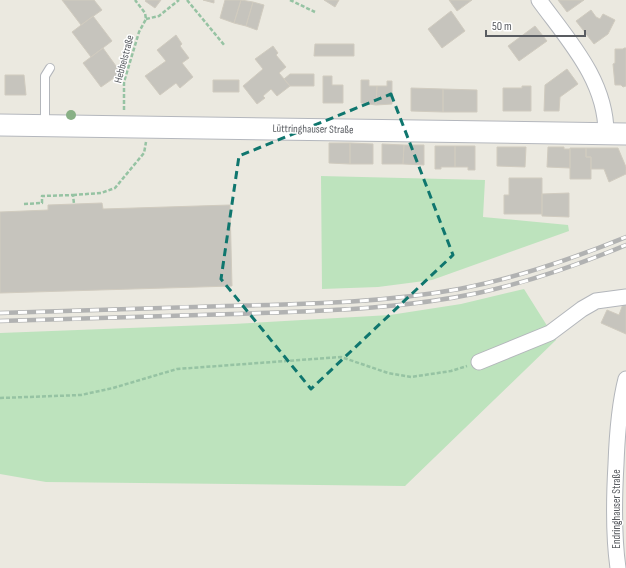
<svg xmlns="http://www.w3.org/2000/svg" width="626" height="568" viewBox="0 0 626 568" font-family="'Sofia Sans Condensed',sans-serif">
<rect width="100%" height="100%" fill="#ebe9e0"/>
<path fill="#bde3bd" d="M321,176L485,180L483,217L568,225L569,231L432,280L378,287L322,289Z
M524,289L556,340L405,486L46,482L0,474V333L233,324L390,315L461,304Z"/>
<path fill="#c6c4bd" stroke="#d0cbbf" d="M62,0H94L102,10L81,25Z
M146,0H161L155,8L145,1Z
M203,0H214V3Z
M225,0H241L234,23L220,18Z
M241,0L253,2L246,26L234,23Z
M324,0H339L335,7Z
M449,0H472L457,11Z
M558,0H584L567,12Z
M253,2L264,5L257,30L246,26Z
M591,10L596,17L600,19L603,14L615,20L608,34L594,44L576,21Z
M451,11L465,31L442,48L428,29Z
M93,16L112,41L91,57L72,32Z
M535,26L547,41L519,61L508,46Z
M176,35L182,44L180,46L189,58L182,63L193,77L180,88L176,83L160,95L145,76L166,61L157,50Z
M315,44H354V56H314Z
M273,46L278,53L276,55L286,67L279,73L290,86L277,96L271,89L263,96L265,98L257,104L243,86L263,69L255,59Z
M103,48L121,73L101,87L83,63Z
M624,48H626V86L623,87L621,85H615L613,64L615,63V49H623Z
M567,69L578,84L560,97L559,111H544L545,85Z
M290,74H314V86H290L284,79Z
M5,75H24L26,95H5Z
M323,76H332V85H343V103H323Z
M213,80H239V92H213Z
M361,80H369V86H377L376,105L361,103Z
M387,81H392V104L376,105L377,86H387Z
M522,86H531V111H503V88H522Z
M411,88L443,89V112L411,111Z
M443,89L477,90V112H443Z
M329,143H350V164L329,163Z
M350,143L373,144V164H350Z
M382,144L404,145L403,164H382Z
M404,145H424V165L403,164Z
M435,146H455V167H441V169H435Z
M455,146H475V170H468V167H455Z
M497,147H526L525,167L497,166Z
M548,147H564V149H570V168L547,167Z
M570,148H586V157H591V179H570Z
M586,148H618L626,167V174L609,182L604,169H591V157H586Z
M509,178H542V214H504V195H509Z
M569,193V217L542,216V194Z
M102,203L103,209L230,205L232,286L0,293V212L48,210V205Z
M623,304L626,305V334L601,323L607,310L619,315Z"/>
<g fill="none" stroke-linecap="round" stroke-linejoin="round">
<defs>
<path id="lane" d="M45,125V76L50,68"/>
<path id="street" d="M539,0C568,40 606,80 606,133
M479,362L550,333L582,309L596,301L626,297
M618,568C613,533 614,499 616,464C617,436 619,406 626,379"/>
<path id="secondary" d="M0,125L626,134"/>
</defs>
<use href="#lane" stroke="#b3b6bb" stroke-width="10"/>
<use href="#street" stroke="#b3b6bb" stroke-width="17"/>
<use href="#secondary" stroke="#b4b7bd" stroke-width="23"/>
<path stroke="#96c3a3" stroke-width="2.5" stroke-dasharray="4 2" stroke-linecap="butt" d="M187,0L225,46
M290,0L315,12
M146,19L159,16L179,0
M124,110V82L139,32L146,19L145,13L135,0
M73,195L101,193L115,188L144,153L146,142
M24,204L42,203V196L73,195L74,204
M0,398L81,395L113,388L177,369L341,357L388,373L411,377L451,371L467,366"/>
<use href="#lane" stroke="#fff" stroke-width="8"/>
<use href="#street" stroke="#fff" stroke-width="15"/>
<use href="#secondary" stroke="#fff" stroke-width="21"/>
<defs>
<path id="rail" d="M0,313C76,311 151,308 227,306C304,304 382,303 459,289C517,278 572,259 626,237
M0,321C78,319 155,316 233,314C315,311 397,310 478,293C529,282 578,265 626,245"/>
</defs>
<use href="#rail" stroke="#b1b2b2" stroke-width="4.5"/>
<use href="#rail" stroke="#fff" stroke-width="3" stroke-dasharray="9" stroke-linecap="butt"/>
</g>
<circle fill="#88b085" cx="71" cy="115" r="5"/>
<path fill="none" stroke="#0f766e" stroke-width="3" stroke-dasharray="8 5" stroke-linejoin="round" d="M391,94L453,255L311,389L221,279L239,156Z"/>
<g text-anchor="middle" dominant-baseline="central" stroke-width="3" stroke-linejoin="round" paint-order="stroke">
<g font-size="11" fill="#595c61" stroke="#fff">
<text transform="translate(124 59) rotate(-75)">Hebbelstraße</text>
<text transform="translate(313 129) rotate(1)">Lüttringhauser Straße</text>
<text transform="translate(616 509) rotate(-90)">Endringhauser Straße</text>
</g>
</g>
<path d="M486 30v6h99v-6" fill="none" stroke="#595c61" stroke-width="2"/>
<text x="492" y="30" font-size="12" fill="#595c61" stroke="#ffffff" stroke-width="3" paint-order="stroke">50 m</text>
</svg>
